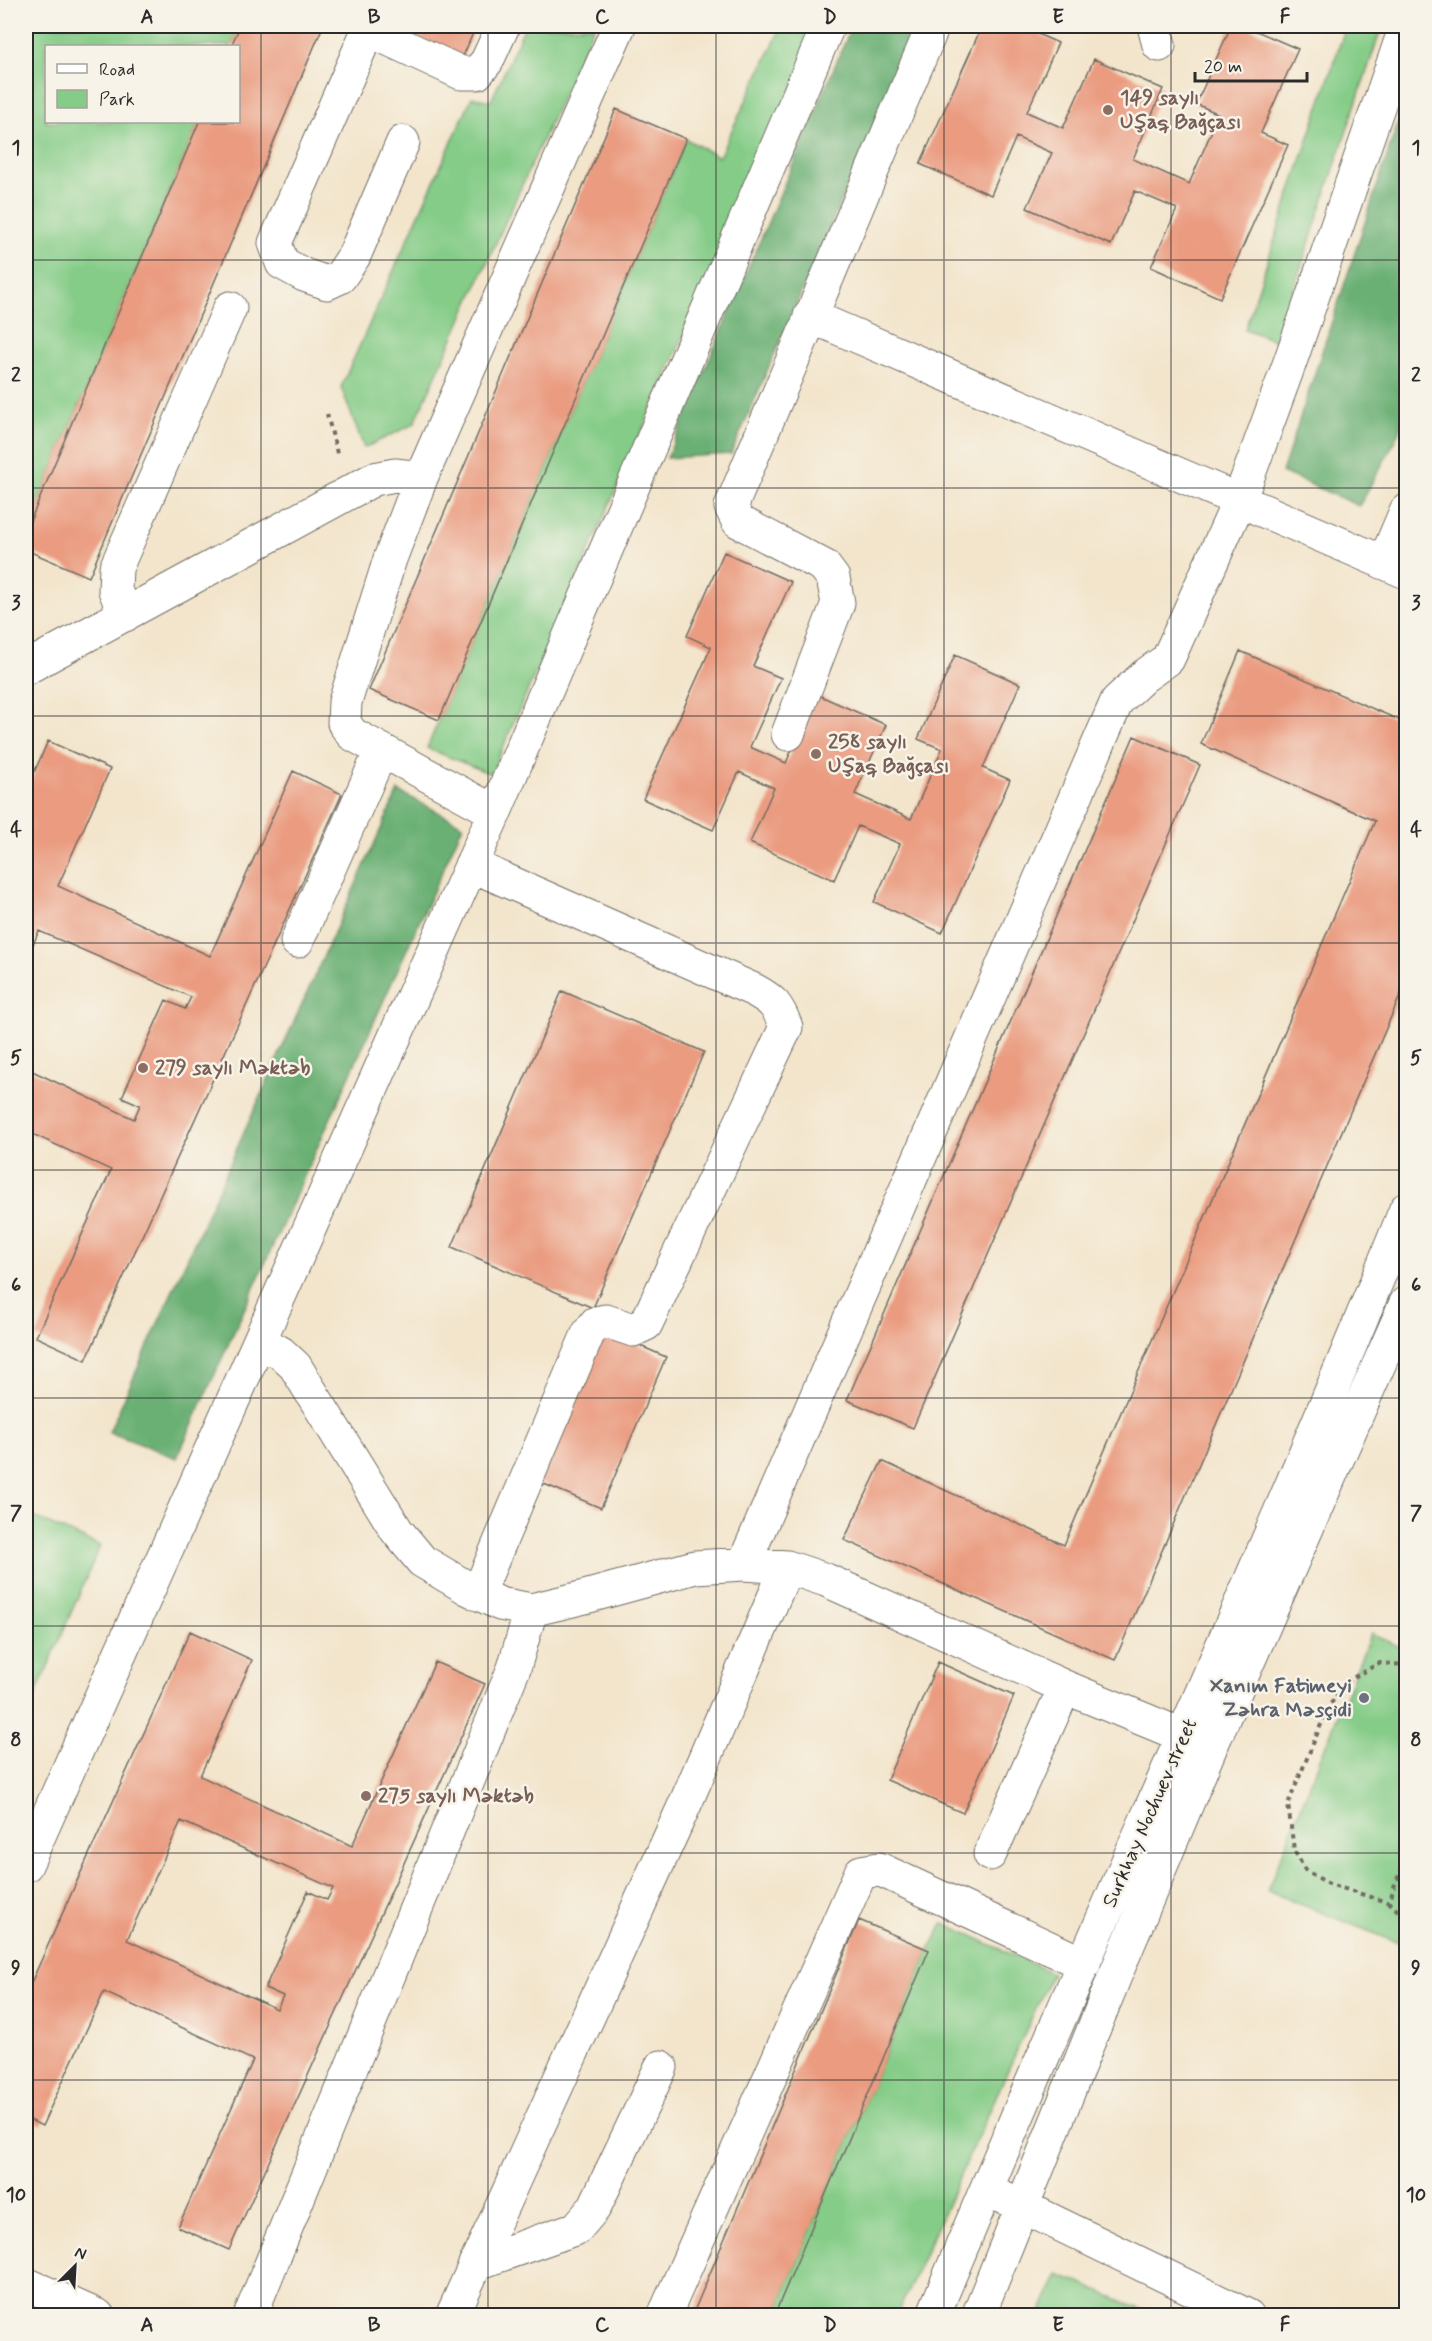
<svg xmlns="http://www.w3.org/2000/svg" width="1432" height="2341" viewBox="0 0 1432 2341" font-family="Mynerve,sans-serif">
<rect width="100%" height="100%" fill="#f7f3e8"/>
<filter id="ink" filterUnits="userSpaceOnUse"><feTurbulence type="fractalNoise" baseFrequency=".0167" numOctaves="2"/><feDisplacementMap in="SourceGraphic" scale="12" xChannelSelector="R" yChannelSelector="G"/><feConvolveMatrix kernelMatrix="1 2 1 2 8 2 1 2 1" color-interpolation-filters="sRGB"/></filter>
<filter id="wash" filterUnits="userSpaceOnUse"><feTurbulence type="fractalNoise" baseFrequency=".008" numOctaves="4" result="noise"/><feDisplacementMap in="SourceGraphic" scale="24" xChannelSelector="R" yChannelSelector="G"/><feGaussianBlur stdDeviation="1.35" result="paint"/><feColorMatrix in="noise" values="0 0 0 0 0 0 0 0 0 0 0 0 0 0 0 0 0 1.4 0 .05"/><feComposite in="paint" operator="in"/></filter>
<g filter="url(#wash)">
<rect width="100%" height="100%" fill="#f3e5cc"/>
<path fill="#84cc87" stroke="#587c59" stroke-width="1.5" d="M26,26H240L231,46H46V122H199L26,531Z
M525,26H594L414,424L364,448L341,387L472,97L491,101Z
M782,26H820L491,774L427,748L686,139L719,157Z
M1346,26H1382L1276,341L1245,329Z
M26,1514L100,1546L26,1717Z
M1371,1633L1406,1650V1946L1267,1891Z
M944,1923L1052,1973L897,2315L774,2316L929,1950Z
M1058,2274L1154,2315H1040Z"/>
<path fill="#6bb074" stroke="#4b6e50" stroke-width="1.5" d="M852,26H917L731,454L667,458Z
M1406,99V414L1393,445L1359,506L1282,472Z
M398,791L463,825L177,1458L109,1432Z"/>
<g id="blocks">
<path fill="#ea9b80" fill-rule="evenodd" d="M240,26H323L89,577L26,550V531L199,122H238V46H231Z
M394,26H476L462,59Z
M982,26H1033L1031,31L1058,43L1027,112L1063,128L1094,59L1163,89L1133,159L1189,184L1219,114L1196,104L1231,26H1245L1298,49L1261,133L1288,145L1220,298L1151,267L1177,209L1135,191L1111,245L1027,208L1052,153L1016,137L991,195L920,164Z
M616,109L686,139L439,720L369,690Z
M724,552L791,582L753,666L781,678L750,747L786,763L816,694L886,725L855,794L911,819L942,749L918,739L955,655L1020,684L983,768L1010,780L942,933L874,902L900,844L858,826L834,880L750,843L774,788L739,772L713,830L643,799L711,647L687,636Z
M1240,651L1406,723V982L1115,1660L844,1540L882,1461L1064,1545L1375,821L1201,744Z
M1134,736L1200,765L913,1428L847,1400Z
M48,741L110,769L58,886L210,956L293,771L342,794L86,1360L36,1337L111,1170L26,1131V1068L134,1119L140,1105L122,1097L166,1000L185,1009L191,997L39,931L26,960V791Z
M562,991L704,1052L593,1308L452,1247Z
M601,1329L666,1357L601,1508L537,1481Z
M190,1631L252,1660L200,1776L352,1846L435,1662L485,1684L229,2250L178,2227L253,2060L104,1992L42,2126L26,2118V1994ZM181,1821L333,1888L327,1900L308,1891L265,1988L283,1996L277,2009L127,1940Z
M938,1662L1014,1696L963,1813L887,1780Z
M859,1920L929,1950L774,2316H692Z"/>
</g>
</g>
<g filter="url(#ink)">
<use href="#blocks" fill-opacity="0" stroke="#716c63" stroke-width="1.5"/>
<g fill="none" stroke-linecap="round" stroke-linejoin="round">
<defs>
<path id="minor" d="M370,26L275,243L282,263L304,275L327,283L340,277L354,256L403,142
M1154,26L1159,45
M369,30L461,73H477L487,61L503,26
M810,316L1406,572
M421,478L390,559L345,702L344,723L352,734L495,812
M1384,563L1406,511
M125,615L115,590L116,568L230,308
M26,668L374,479L395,475L421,478L619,26
M788,734L838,603L833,578L824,566L738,521L731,507L933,26
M471,865L754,990C773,1000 778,1006 786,1027L646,1324L633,1330L606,1321L596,1323L588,1334L478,1594
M297,941L381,751
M260,1341L281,1353L295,1366L397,1531L422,1561L469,1589L500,1604L531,1610L585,1597L695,1567L744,1564L787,1567L826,1580L1065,1687L1184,1736
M744,1564L1117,701L1144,676L1168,659L1239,501L1290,362L1406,26
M990,1854L1065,1687
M26,1865L495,812L828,26
M1003,2197L1248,2316
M475,2264L577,2228L594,2208L661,2067
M26,2284L98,2316
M250,2316L514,1668L531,1610
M452,2316L686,1802L787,1567
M664,2316L861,1872L879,1869L1084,1964
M933,2316C1086,1945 1257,1581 1406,1209
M978,2316L1115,1976L1209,1751L1406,1303"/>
</defs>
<use href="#minor" stroke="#716c63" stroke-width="35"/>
<path stroke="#716c63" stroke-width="4" stroke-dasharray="4.5 4.5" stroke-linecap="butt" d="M327,414L338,457
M1406,1859L1393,1889L1390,1903L1406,1919
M1390,1903L1329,1884L1305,1870L1294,1850L1288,1804L1327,1710L1344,1683L1379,1663L1406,1665"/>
<use href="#minor" stroke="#fff" stroke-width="33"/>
</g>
</g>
<path fill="none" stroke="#2b2b2b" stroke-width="1.5" stroke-opacity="0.55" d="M261,26V2316M488,26V2316M716,26V2316M944,26V2316M1171,26V2316M26,260H1406M26,488H1406M26,716H1406M26,943H1406M26,1170H1406M26,1398H1406M26,1626H1406M26,1853H1406M26,2080H1406"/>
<g fill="#8d6e63" stroke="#f7f3e8" stroke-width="2">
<circle cx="1108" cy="110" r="6"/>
<circle cx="816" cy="754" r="6"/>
<circle cx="143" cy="1068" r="6"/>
<circle cx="366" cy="1796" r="6"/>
</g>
<circle fill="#6b7280" stroke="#f7f3e8" stroke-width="2" cx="1364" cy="1698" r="6"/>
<g text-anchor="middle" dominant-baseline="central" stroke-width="5" stroke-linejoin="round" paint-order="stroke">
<g font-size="21" font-weight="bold" fill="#785e54" stroke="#f7f3e8" text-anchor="start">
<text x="1120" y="98">149 saylı<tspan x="1120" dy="24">Uşaq Bağçası</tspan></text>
<text x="828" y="742">258 saylı<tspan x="828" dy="24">Uşaq Bağçası</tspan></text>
<text x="155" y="1068">279 saylı Məktəb</text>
<text x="378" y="1796">275 saylı Məktəb</text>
</g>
<g font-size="21" font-weight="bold" fill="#5b616d" stroke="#f7f3e8" text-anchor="end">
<text x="1352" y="1686">Xanım Fatimeyi<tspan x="1352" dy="24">Zəhra Məsçidi</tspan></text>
</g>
<g font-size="21" fill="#2b2b2b" stroke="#f7f3e8">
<text transform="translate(1150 1813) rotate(-66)">Surkhay Nochuev street</text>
</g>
</g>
<rect width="1432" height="2341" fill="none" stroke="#f7f3e8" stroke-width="66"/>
<rect x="45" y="45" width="195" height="78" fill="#f7f3e8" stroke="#a5a39c" stroke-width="1.5"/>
<rect x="57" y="64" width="30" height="9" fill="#ffffff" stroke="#a5a39c" stroke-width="1.5"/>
<text x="99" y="75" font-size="18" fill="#2b2b2b">Road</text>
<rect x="57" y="90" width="30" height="18" fill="#84cc87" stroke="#a5a39c" stroke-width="1.5"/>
<text x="99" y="105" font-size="18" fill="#2b2b2b">Park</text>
<g transform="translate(75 2266) rotate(24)" stroke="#f7f3e8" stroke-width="4.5" paint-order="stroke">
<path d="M0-4.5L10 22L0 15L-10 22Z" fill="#2b2b2b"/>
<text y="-9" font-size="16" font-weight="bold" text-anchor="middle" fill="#2b2b2b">N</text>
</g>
<path d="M1195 72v9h112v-9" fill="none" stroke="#2b2b2b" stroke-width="3"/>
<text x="1204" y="72" font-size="18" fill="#2b2b2b" stroke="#f7f3e8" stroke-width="4.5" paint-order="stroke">20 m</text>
<rect x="33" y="33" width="1366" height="2275" fill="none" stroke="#2b2b2b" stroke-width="2"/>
<g font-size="20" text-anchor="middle" font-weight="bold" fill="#2b2b2b">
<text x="147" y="23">A</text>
<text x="374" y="23">B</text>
<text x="602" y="23">C</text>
<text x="830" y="23">D</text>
<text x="1058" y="23">E</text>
<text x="1285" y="23">F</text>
<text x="16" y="154">1</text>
<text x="1416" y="154">1</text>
<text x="16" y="381">2</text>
<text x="1416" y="381">2</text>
<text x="16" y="609">3</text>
<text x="1416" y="609">3</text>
<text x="16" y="836">4</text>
<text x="1416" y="836">4</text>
<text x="16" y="1064">5</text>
<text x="1416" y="1064">5</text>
<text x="16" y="1291">6</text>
<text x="1416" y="1291">6</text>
<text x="16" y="1519">7</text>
<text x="1416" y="1519">7</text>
<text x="16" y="1746">8</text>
<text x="1416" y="1746">8</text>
<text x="16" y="1974">9</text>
<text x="1416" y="1974">9</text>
<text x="16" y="2201">10</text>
<text x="1416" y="2201">10</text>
<text x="147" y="2331">A</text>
<text x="374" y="2331">B</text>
<text x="602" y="2331">C</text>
<text x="830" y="2331">D</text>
<text x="1058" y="2331">E</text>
<text x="1285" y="2331">F</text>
</g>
</svg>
